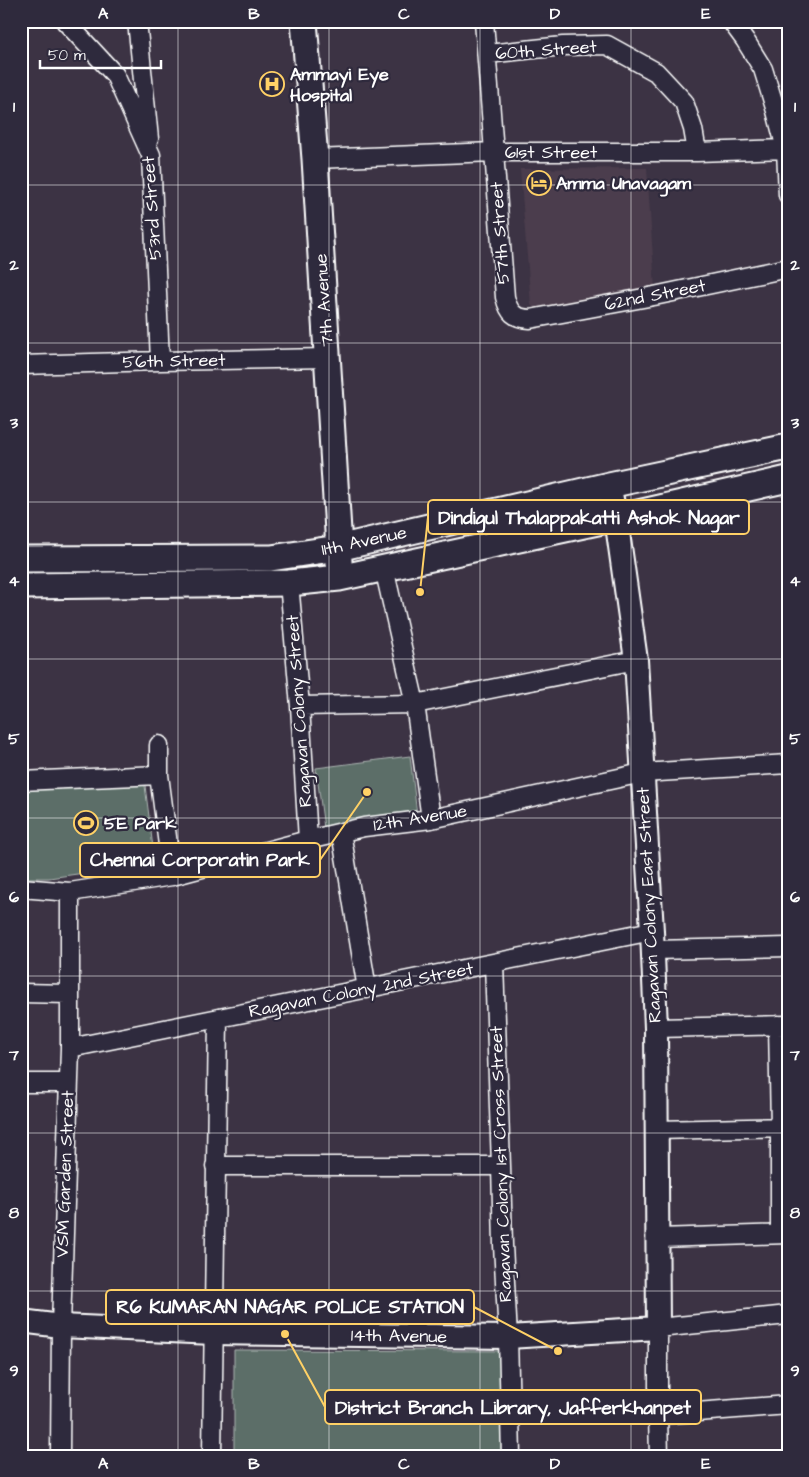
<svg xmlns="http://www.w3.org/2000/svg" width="809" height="1477" viewBox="0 0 809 1477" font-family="'Architects Daughter',sans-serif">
<rect width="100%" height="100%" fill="#3c3344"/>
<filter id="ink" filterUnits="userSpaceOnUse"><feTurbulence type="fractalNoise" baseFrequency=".02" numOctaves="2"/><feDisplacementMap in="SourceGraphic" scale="10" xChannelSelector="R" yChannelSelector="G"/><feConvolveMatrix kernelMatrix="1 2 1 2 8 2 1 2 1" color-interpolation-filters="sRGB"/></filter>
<g filter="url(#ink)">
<path fill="#4c3e4d" d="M647,168L655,289L539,313L531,305L520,169Z"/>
<path fill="#5b6e67" stroke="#adb6b3" d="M410,756L417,815L324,828L316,768Z
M144,778L155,863L49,878H21V782Z
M234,1350L506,1351L508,1456H234Z"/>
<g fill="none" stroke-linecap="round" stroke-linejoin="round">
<defs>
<path id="minor" d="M65,21L115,75L151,155L160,361
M137,21L149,139
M484,21L505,297C509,313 514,318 530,319L654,296L788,268
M731,21L745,40L763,69L776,111L786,149L788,195
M487,54L563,46L607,45L656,72L684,102L693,129L697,152
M315,159L494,152H697L788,149
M21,365L160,361L327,358
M384,568L415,704L431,819
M289,583L300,706L308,840
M300,706L415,704L636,660
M159,745V775
M21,781L159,775L172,876
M341,832L367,989
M21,888L70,892L172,876L308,840L364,827L431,819L642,773L788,764
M652,950L788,947
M494,963L501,1166L503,1245L508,1337L511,1456
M21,993L69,994
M778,1025L780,1127V1234
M656,1028L787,1025
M70,1048L652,931
M21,1083H68
M656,1130L788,1127
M215,1166H501
M658,1238L788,1234
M658,1415L788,1405
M60,1456L61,1326L70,1048V892
M212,1456L218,1018
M659,1456L658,1415V1328L788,1315"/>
<path id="tertiary" d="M21,1321L61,1326L213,1333L508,1337L658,1328L656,1028L652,931L636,660L616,518L609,485"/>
<path id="secondary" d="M304,21L315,159L338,531L339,563
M21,559L271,558L338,548L609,485L788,447
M21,586L289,583L339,578L616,518L788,479"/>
</defs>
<use href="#minor" stroke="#fff" stroke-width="21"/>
<use href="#tertiary" stroke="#fff" stroke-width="26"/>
<use href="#secondary" stroke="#fff" stroke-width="29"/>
<use href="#minor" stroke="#2f2a3d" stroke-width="18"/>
<use href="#tertiary" stroke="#2f2a3d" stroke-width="22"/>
<use href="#secondary" stroke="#2f2a3d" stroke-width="25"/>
</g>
</g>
<path fill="none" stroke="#fff" stroke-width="1" stroke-opacity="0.55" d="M178,21V1456M329,21V1456M480,21V1456M631,21V1456M21,185H788M21,343H788M21,502H788M21,659H788M21,818H788M21,976H788M21,1133H788M21,1291H788"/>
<defs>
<symbol id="hospital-ring" viewBox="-11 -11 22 22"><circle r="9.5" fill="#2f2a3d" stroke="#ffd166" stroke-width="1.5"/><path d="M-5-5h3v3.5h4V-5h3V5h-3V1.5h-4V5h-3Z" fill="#ffd166"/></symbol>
<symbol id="hotel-ring" viewBox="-11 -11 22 22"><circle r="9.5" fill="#2f2a3d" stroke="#ffd166" stroke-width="1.5"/><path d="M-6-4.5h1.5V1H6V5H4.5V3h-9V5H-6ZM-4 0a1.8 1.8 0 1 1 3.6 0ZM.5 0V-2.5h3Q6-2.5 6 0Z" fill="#ffd166"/></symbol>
<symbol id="stadium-ring" viewBox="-11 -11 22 22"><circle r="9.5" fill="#2f2a3d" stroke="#ffd166" stroke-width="1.5"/><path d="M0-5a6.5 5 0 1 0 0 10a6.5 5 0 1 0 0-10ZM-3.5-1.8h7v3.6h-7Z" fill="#ffd166"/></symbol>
</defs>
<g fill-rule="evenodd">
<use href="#hospital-ring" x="258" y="70" width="28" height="28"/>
<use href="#hotel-ring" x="525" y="169" width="28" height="28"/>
<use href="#stadium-ring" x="72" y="809" width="28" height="28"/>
</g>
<g text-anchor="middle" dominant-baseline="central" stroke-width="4.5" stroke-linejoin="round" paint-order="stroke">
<g font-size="18" fill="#fff" stroke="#2f2a3d">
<text transform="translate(546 50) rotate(-4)">60th Street</text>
<text x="551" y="152">61st Street</text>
<text transform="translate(152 208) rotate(-94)">53rd Street</text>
<text transform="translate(500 233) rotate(-94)">57th Street</text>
<text transform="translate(655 295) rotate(-11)">62nd Street</text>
<text transform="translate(324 300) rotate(-94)">7th Avenue</text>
<text transform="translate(174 361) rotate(-1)">56th Street</text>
<text transform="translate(364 541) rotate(-12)">11th Avenue</text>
<text transform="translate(299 711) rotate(-94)">Ragavan Colony Street</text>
<text transform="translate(420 818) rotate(-9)">12th Avenue</text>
<text transform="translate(649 905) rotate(-93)">Ragavan Colony East Street</text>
<text transform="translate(361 990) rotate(-11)">Ragavan Colony 2nd Street</text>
<text transform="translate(501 1164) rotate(-92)">Ragavan Colony 1st Cross Street</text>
<text transform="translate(65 1174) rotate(-88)">VSM Garden Street</text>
<text transform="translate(399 1336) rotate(1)">14th Avenue</text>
</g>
<g font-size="18" font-weight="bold" fill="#fff" stroke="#2f2a3d" text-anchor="start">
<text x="290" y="74">Ammayi Eye<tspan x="290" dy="21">Hospital</tspan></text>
<text x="556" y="183">Amma Unavagam</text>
<text x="104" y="823">5E Park</text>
</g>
</g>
<path fill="none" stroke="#ffd166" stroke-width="2" d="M420 592L428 517M367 792L320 860M558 1351L474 1307M285 1334L325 1407"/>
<g fill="#ffd166" stroke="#2f2a3d" stroke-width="2">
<circle cx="420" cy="592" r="5"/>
<circle cx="367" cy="792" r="5"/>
<circle cx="558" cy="1351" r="5"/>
<circle cx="285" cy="1334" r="5"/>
</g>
<g fill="#2f2a3d" stroke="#ffd166" stroke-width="2">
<rect x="428" y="500" width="321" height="34" rx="5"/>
<rect x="80" y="843" width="240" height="34" rx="5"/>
<rect x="106" y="1290" width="368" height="34" rx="5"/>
<rect x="325" y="1390" width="376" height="34" rx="5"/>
</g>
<g font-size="19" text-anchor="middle" font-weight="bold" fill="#fff">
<text x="589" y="524">Dindigul Thalappakatti Ashok Nagar</text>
<text x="200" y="866">Chennai Corporatin Park</text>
<text x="290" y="1313">R6 KUMARAN NAGAR POLICE STATION</text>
<text x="513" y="1414">District Branch Library, Jafferkhanpet</text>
</g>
<rect width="809" height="1477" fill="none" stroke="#2f2a3d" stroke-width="55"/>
<path d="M40 60v8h121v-8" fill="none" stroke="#ffffff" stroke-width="2.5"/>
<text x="48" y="60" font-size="15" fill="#ffffff" stroke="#2f2a3d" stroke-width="4" paint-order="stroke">50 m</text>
<rect x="28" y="28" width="754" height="1422" fill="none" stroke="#fff" stroke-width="2"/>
<g font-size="16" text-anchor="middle" font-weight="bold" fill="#fff">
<text x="103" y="19">A</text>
<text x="254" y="19">B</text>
<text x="404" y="19">C</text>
<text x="555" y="19">D</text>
<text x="706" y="19">E</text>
<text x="14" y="112">1</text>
<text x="795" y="112">1</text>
<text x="14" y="270">2</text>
<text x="795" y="270">2</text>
<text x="14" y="428">3</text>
<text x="795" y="428">3</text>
<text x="14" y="586">4</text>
<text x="795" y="586">4</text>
<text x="14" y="744">5</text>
<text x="795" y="744">5</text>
<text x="14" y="902">6</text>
<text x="795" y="902">6</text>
<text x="14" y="1060">7</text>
<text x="795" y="1060">7</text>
<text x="14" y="1218">8</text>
<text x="795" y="1218">8</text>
<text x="14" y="1376">9</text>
<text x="795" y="1376">9</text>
<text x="103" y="1469">A</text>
<text x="254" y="1469">B</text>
<text x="404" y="1469">C</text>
<text x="555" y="1469">D</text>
<text x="706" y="1469">E</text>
</g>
</svg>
